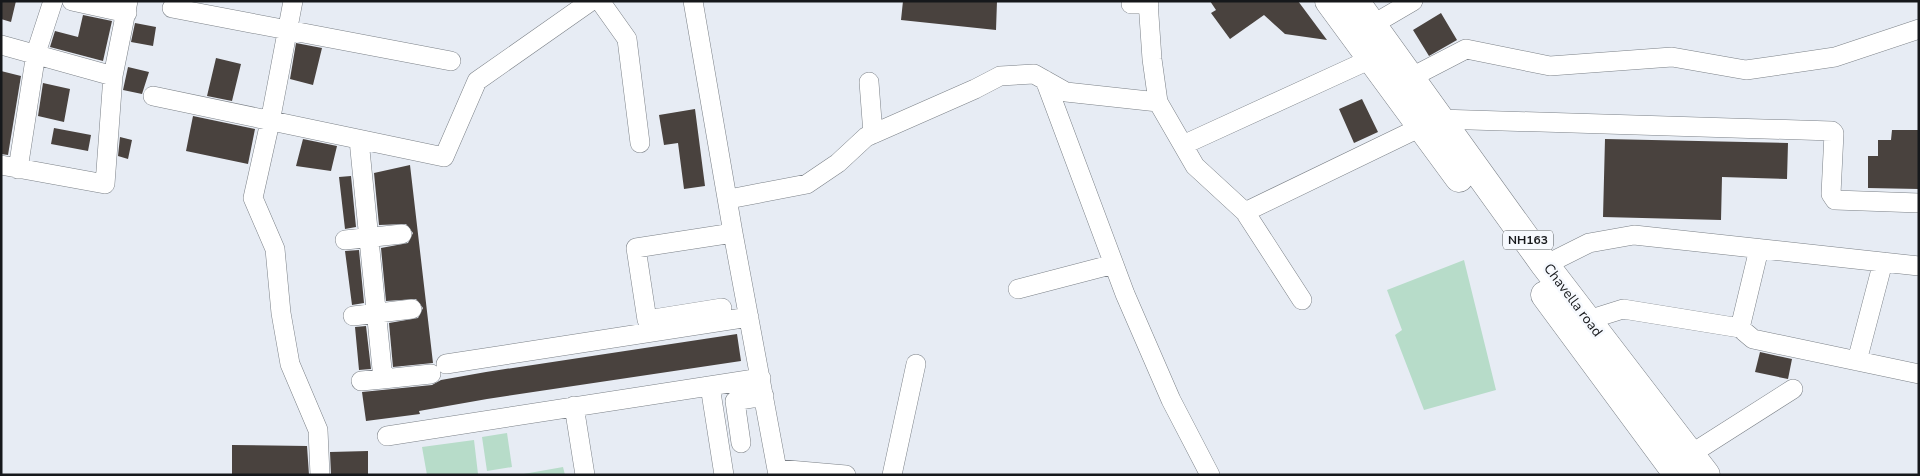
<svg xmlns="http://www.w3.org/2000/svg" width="1920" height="476" viewBox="0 0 1920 476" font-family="'Nunito Sans',sans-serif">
<rect width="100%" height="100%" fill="#e7ecf4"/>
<path fill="#b7dcc9" d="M1464,260L1496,390L1424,410L1395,335L1402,330L1387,290Z
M507,433L512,467L487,471L482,437Z
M474,440L478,474L427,475L422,447Z
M563,467L565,475H518Z"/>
<path fill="#49423e" d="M1,1H16L11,22L1,19Z
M903,1H997L996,30L901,20Z
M1210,1H1298L1327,40L1285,34L1264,15L1230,39L1211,13L1216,10Z
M1441,13L1457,40L1429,56L1413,30Z
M83,15L112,21L103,61L50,47L55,31L78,37Z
M135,23L156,27L153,46L131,42Z
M296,43L322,48L313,85L290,79Z
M216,58L241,64L232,101L207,96Z
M128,67L149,72L142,94L123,90Z
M1,71L21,76L8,155L1,154Z
M43,83L70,89L64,122L38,116Z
M1362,99L1378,132L1354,143L1339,109Z
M695,109L705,186L684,189L678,143L664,145L659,115Z
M193,116L255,129L248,164L186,151Z
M54,128L91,135L88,151L51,144Z
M1892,130H1919V189L1868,188V156H1878V140H1891Z
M120,137L132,140L128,159L118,156Z
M303,139L337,146L331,171L296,166Z
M1605,139L1788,143L1787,179L1722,177L1721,220L1603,217Z
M410,165L433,363L393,367L389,323L418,318L423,308L416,299L386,301L381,248L408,243L413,233L406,224L379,225L374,173Z
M351,176L356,227L345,229L339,177Z
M359,250L364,303L352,305L345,251Z
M366,326L371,369L359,370L355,327Z
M737,334L741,361L487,399L419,411L420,414L366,421L362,392L432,385L441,380L486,372Z
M1760,352L1792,359L1788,379L1755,372Z
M232,445L307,446L309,475L232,474Z
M368,451V475H331L330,452Z"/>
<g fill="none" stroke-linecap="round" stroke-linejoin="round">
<defs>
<path id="minor" d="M72,1L127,13
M293,1L270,122L253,198L275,249L281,313L290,364L318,430L320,475
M600,1L627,39L640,143
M693,1L733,233L778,475
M1148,1L1152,59L1158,102L1195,166L1245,212L1302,300
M1131,4H1149
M172,8L451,61
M1372,25L1413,1
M1,45L113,76
M1410,78L1466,49L1550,66L1672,57L1746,70L1835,57L1919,29
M1045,80L1125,294L1171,400L1210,475
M869,82L873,134
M153,96L444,157L477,81L591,1
M1439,119L1832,131L1834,133L1831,194L1835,200L1919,203
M359,140L383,379L431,374
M1183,145L1371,59
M1,165L105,184L113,76L128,1
M18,169L36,53L53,1
M729,199L807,184L838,163L866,137L975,89L1000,76L1034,74L1066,92L1158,102
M1245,212L1421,127
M345,240L402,234
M1759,249L1740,328L1753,339L1919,374
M1545,265L1589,243L1634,235L1919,266
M1018,289L1114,264
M722,308L647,320L636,248L733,233
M353,316L412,309
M1588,320L1623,309L1740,328
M1857,361L1883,262
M446,364L749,317
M361,381L383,379
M710,386L724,475
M574,406L585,475
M387,436L761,378
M741,443L735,401L764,396
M1691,454L1793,389
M777,469L846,475
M892,475L916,364"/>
<path id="highway" d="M1329,1L1459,178
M1355,1L1545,265L1706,475
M1545,295L1678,475"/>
</defs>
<use href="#minor" stroke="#7b8087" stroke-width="20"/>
<use href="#highway" stroke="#7b8087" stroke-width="29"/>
<use href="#minor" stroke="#fff" stroke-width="19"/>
<use href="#highway" stroke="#fff" stroke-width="28"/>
</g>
<g text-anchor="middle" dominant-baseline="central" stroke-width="5" stroke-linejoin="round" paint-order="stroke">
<rect fill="#f6f9fe" stroke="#595c5f" stroke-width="1" x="1503" y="230.5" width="50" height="19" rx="4"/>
<g font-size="12" font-weight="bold" fill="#16181b">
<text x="1528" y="240">NH163</text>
</g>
<g font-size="14" fill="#16181b" stroke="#f6f9fe">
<text transform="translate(1573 300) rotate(53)">Chavella road</text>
</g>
</g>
<rect width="1920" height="476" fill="none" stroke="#16181b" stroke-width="5"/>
</svg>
